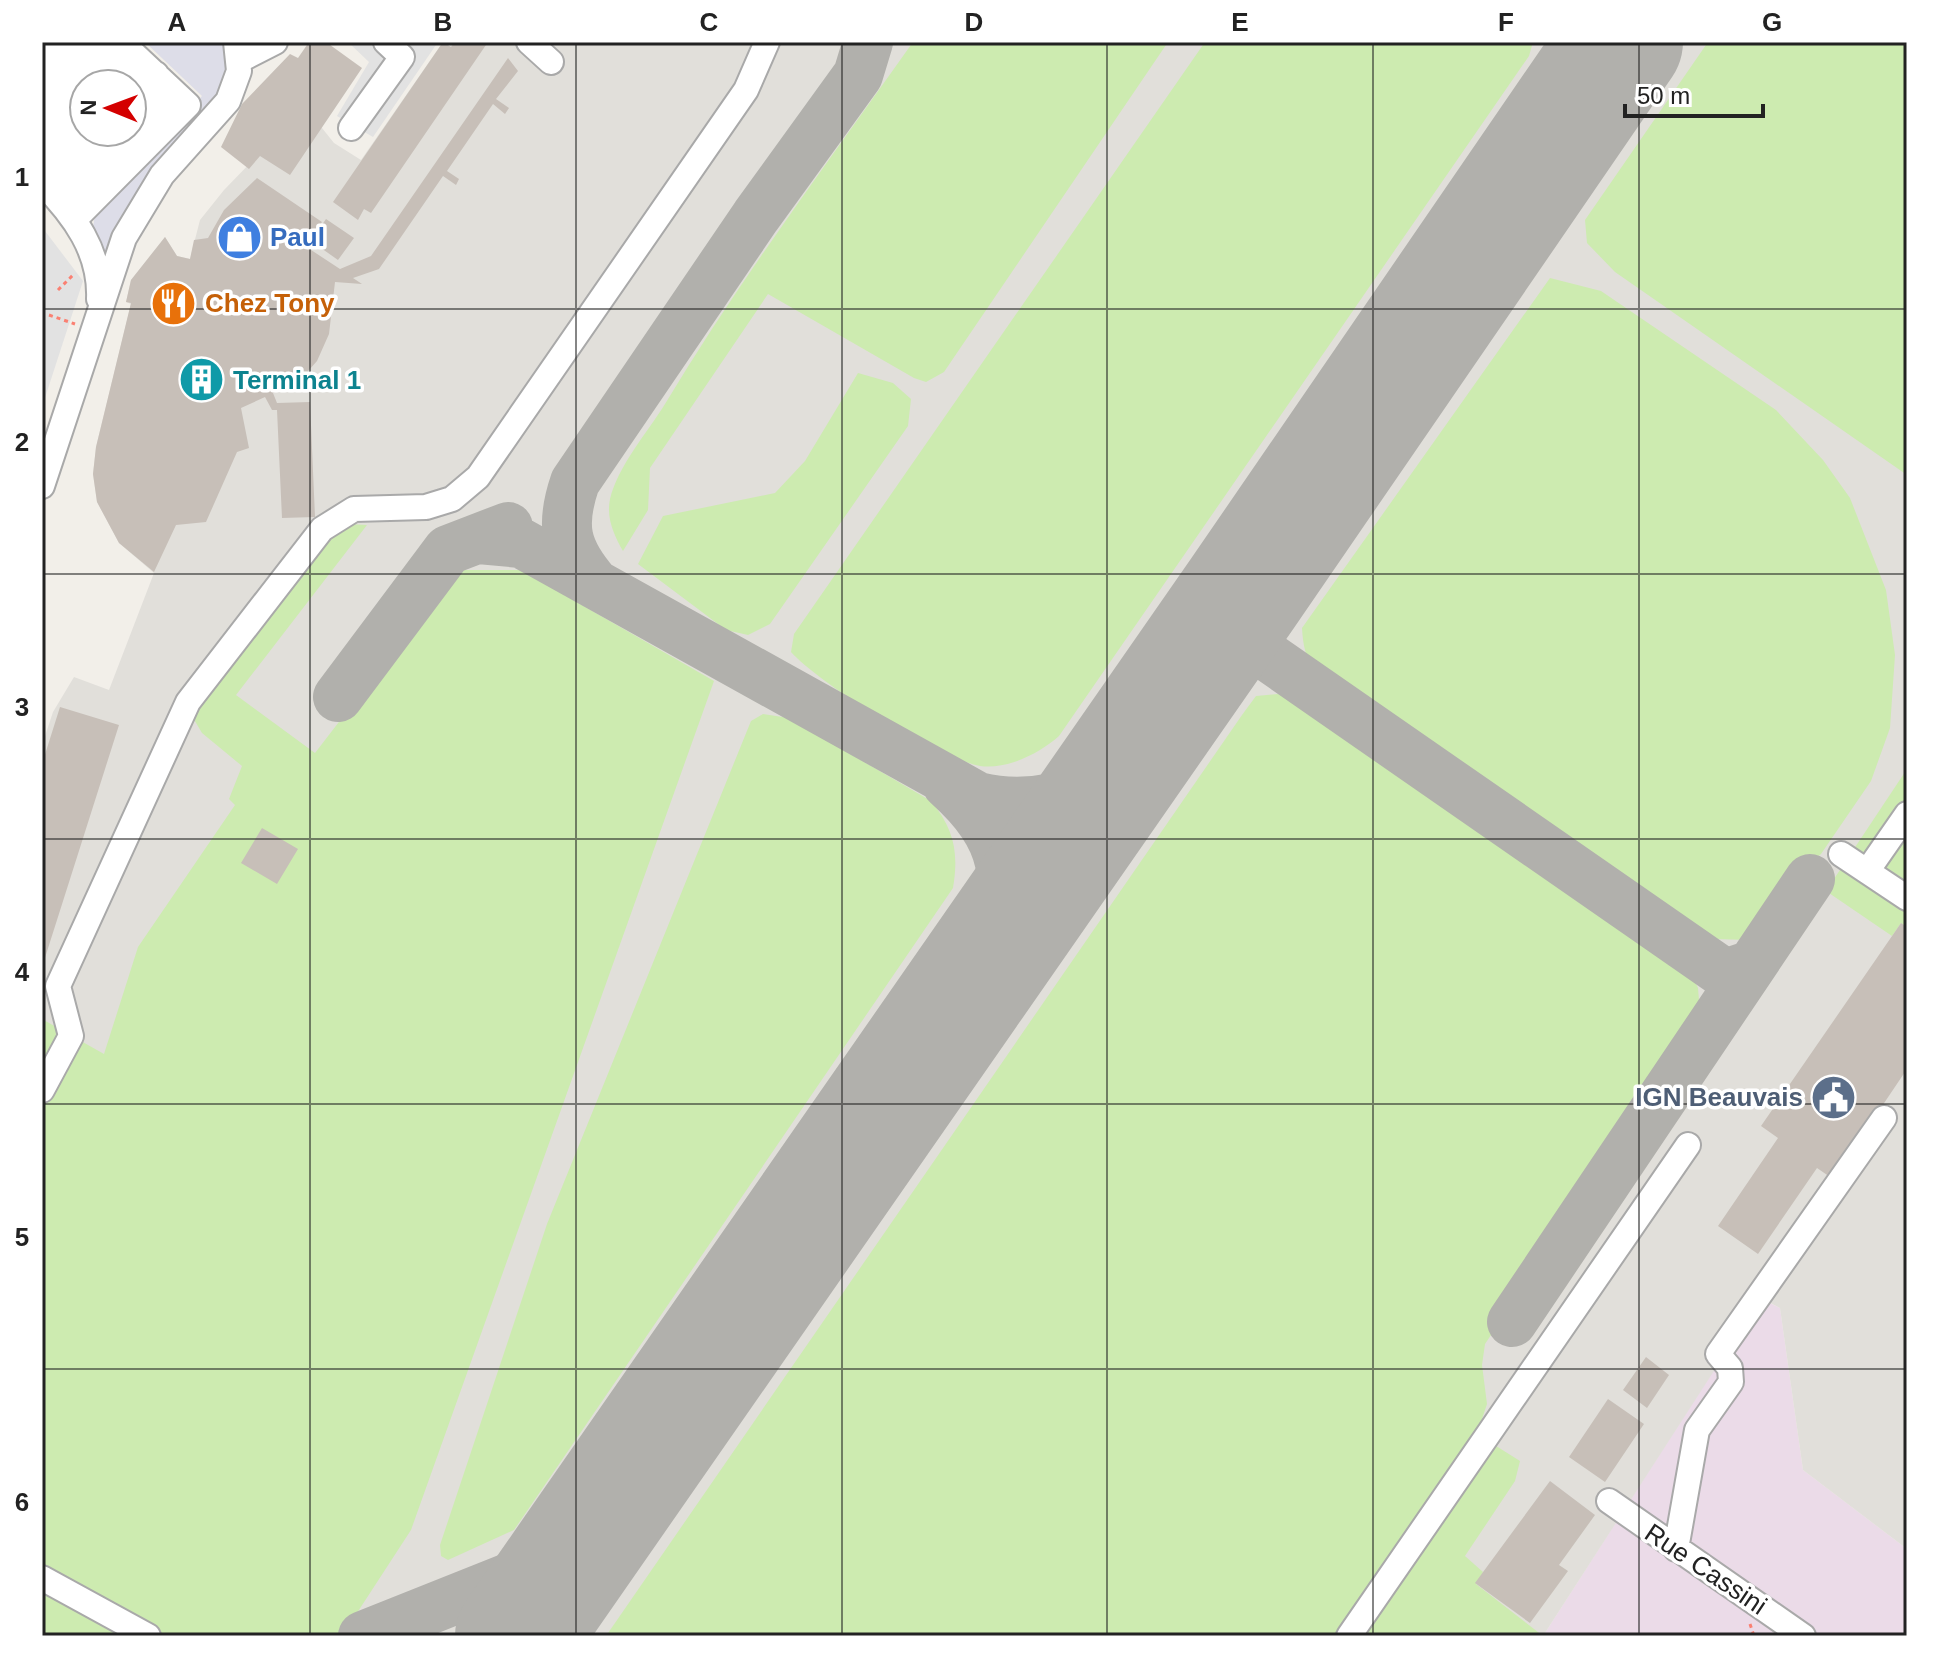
<svg xmlns="http://www.w3.org/2000/svg" width="1949" height="1678" viewBox="0 0 1949 1678" font-family="Arial,sans-serif">
<rect width="100%" height="100%" fill="#f2efe9"/>
<path fill="#ebdbe8" d="M1760,1298L1780,1308L1803,1470L1907,1549V1636H1543Z"/>
<path fill="#e1dfda" d="M443,42L450,46L451,42H1907V1549L1803,1470L1780,1308L1761,1298L1543,1636H42V745L53,712L74,677L109,690L154,573L119,543L97,502L93,474L96,447L131,304L126,302L131,280L165,237L177,256L190,259L200,220L224,190L257,156L310,125L322,128L334,143L361,160Z"/>
<path fill="#cdebb0" d="M913,42H1168L944,372L926,382L914,378L768,294L650,468L648,510L623,551C614,535 606,518 610,499C618,466 647,433 665,404C740,279 829,161 913,42Z
M1205,42H1533L1529,56L1059,736C1040,753 1007,770 980,766C938,758 820,684 791,652L794,634Z
M1708,42H1907V475L1615,272L1587,243L1585,220Z
M1550,278L1601,291L1776,410L1823,460L1850,498L1886,590L1895,655L1890,728L1871,781L1821,854L1800,872L1751,940L1714,939L1675,921L1339,691C1313,668 1304,664 1302,628Z
M858,373L893,383L911,399L908,426L770,624L748,635L726,630L638,564L663,516L775,493L805,461Z
M347,524L367,525L236,695L315,753L456,570H521L714,681L411,1530L342,1636H42V1019L104,1054L138,947L235,805L229,799L242,766L202,733L192,716L327,539Z
M1278,694L1309,705L1652,940L1689,969L1698,988L1700,1012L1645,1104L1485,1344L1482,1365L1487,1404L1477,1434L1520,1461L1515,1481L1465,1556L1483,1572L1476,1584L1543,1636H606L1242,715L1256,696Z
M763,714L789,718L931,801C954,829 959,852 953,888L514,1530L448,1560L441,1556L440,1545L547,1224L751,721Z
M1907,769V927L1901,923L1892,936L1826,891Z"/>
<path fill="#e2e2e2" d="M348,42H438L373,137L337,116L369,62Z
M42,227L83,281L42,407Z"/>
<path fill="#dddde8" d="M145,42H228L232,76L104,253L92,233L96,209L202,96Z"/>
<g fill="none" stroke-linecap="round" stroke-linejoin="round">
<path stroke="#b1b0ac" stroke-width="50" d="M1591,87L1604,42
M479,539L521,543L978,797C1031,810 1070,795 1118,775
M595,584C565,549 560,526 575,482L756,216L858,75L868,42
M1242,594L1244,627L1257,649L1725,974L1752,965
M1202,650L1230,644L1257,649
M338,697L448,550L508,527
M947,784C1009,840 1011,879 991,957
M1512,1322L1810,879
M527,1622L531,1636
M363,1636L574,1552"/>
<path stroke="#b1b0ac" stroke-width="124" d="M517,1636L1242,594L1621,42"/>
</g>
<path fill="#c7bfb8" d="M309,42H326L362,68L290,175L260,156L249,169L221,147L242,104L290,54L298,58Z
M443,42L451,47L455,42H488L371,213L364,209L358,220L333,202Z
M508,58L518,71L496,99L509,108L505,114L493,104L447,171L459,179L456,185L443,176L379,269L353,278L362,284L335,282L329,334L317,361L301,379L273,393L277,403L310,402L315,517L282,518L277,410H272L265,397L241,408L249,448L237,452L206,522L176,525L154,572L119,543L97,502L93,474L96,447L131,303L126,302L131,280L165,237L177,256L190,259L194,240L208,238L224,210L257,178L322,222L305,246L340,269L371,256Z
M326,219L354,238L338,260L311,241Z
M60,707L119,725L43,964L42,764Z
M262,828L298,849L277,884L241,863Z
M1901,923L1907,927V1069L1833,1179L1817,1168L1758,1254L1718,1226L1778,1138L1761,1126Z
M1646,1357L1669,1375L1647,1408L1623,1390Z
M1608,1399L1644,1424L1605,1482L1569,1457Z
M1550,1481L1595,1515L1559,1565L1568,1571L1530,1623L1475,1583Z"/>
<g fill="none" stroke-linecap="round" stroke-linejoin="round">
<defs>
<path id="minor" d="M529,42L551,62
M42,45L45,42
M240,60L275,42
M42,77L74,42
M92,84L126,47
M119,84L141,61
M132,100L156,74
M42,107L103,42
M351,128L402,57L386,42
M132,131L172,90
M42,137L84,92
M42,168L84,123
M42,183C74,215 101,252 99,299
M49,190L103,132
M63,204L131,132
M75,219L188,105L121,42
M42,486L124,238L162,175L228,101L239,71L236,42
M1841,854L1907,898
M1868,870L1907,814
M42,1090L71,1036L58,986L188,702L322,529L354,509L426,507L452,499L478,477L746,90L767,42
M1609,1501L1803,1636
M1676,1549L1697,1430L1731,1382L1730,1368L1718,1354L1884,1118
M42,1578L148,1636
M1349,1636L1688,1145"/>
</defs>
<use href="#minor" stroke="#a9a9a9" stroke-width="28"/>
<path stroke="#fa8072" stroke-width="3" stroke-dasharray="4 4" stroke-linecap="butt" d="M58,290L75,273
M49,315L75,324
M42,331L43,332
M1750,1624L1754,1636"/>
<use href="#minor" stroke="#fff" stroke-width="24"/>
</g>
<path fill="none" stroke="#222" stroke-width="2" stroke-opacity="0.55" d="M310,42V1636M576,42V1636M842,42V1636M1107,42V1636M1373,42V1636M1639,42V1636M42,309H1907M42,574H1907M42,839H1907M42,1104H1907M42,1369H1907"/>
<defs>
<symbol id="shop-disc" viewBox="-11 -11 22 22"><circle r="9.5" fill="#3f7fe0" stroke="#fff"/><path d="M-5-2.5h2.3a2.7 3.5 0 0 1 5.4 0H5L5.5 6h-11ZM-1.5-2.5h3a1.5 2.3 0 0 0-3 0Z" fill="#fff"/></symbol>
<symbol id="restaurant-disc" viewBox="-11 -11 22 22"><circle r="9.5" fill="#e8710a" stroke="#fff"/><path d="M-5-6h1v4h1v-4h1v4h1v-4h1v5L-1.5 .5V6h-2V.5L-5-1ZM5-6V6H3V1.5H1.5Q1.5-4 5-6Z" fill="#fff"/></symbol>
<symbol id="building-disc" viewBox="-11 -11 22 22"><circle r="9.5" fill="#0f9aa8" stroke="#fff"/><path d="M-4-6H4V6H1V3H-1V6H-4ZM-2.5-4.3h1.7v1.8h-1.7ZM.8-4.3h1.7v1.8H.8ZM-2.5-1h1.7V.8h-1.7ZM.8-1h1.7V.8H.8Z" fill="#fff"/></symbol>
<symbol id="civic-disc" viewBox="-11 -11 22 22"><circle r="9.5" fill="#5c6f8a" stroke="#fff"/><path d="M-.6-6.5H3V-4.5H.6V-3L4-1V1h2V6H-6V1h2V-1L-.6-3ZM-1.2 2.5V6h2.4V2.5Z" fill="#fff"/></symbol>
</defs>
<g fill-rule="evenodd">
<use href="#shop-disc" x="214" y="212" width="51" height="51"/>
<use href="#restaurant-disc" x="148" y="278" width="51" height="51"/>
<use href="#building-disc" x="176" y="354" width="51" height="51"/>
<use href="#civic-disc" x="1808" y="1072" width="51" height="51"/>
</g>
<g text-anchor="middle" dominant-baseline="central" stroke-width="7" stroke-linejoin="round" paint-order="stroke">
<g font-size="26" font-weight="bold" fill="#366cbe" stroke="#fff" text-anchor="start">
<text x="270" y="237">Paul</text>
</g>
<g font-size="26" font-weight="bold" fill="#c56008" stroke="#fff" text-anchor="start">
<text x="205" y="303">Chez Tony</text>
</g>
<g font-size="26" font-weight="bold" fill="#0d838f" stroke="#fff" text-anchor="start">
<text x="233" y="380">Terminal 1</text>
</g>
<g font-size="26" font-weight="bold" fill="#4e5e75" stroke="#fff" text-anchor="end">
<text x="1803" y="1097">IGN Beauvais</text>
</g>
<g font-size="26" fill="#222" stroke="#fff">
<text transform="translate(1706 1569) rotate(34)">Rue Cassini</text>
</g>
</g>
<rect width="1949" height="1678" fill="none" stroke="#ffffff" stroke-width="88"/>
<g transform="translate(108 108) rotate(271)"><circle r="38" fill="#ffffff" stroke="#a7a7a7" stroke-width="2"/>
<path d="M0-6L14 30L0 20L-14 30Z" fill="#d40000"/>
<text y="-12" font-size="22" font-weight="bold" text-anchor="middle" fill="#222222">N</text>
</g>
<path d="M1625 104v12h138v-12" fill="none" stroke="#222222" stroke-width="4"/>
<text x="1637" y="104" font-size="24" fill="#222222" stroke="#ffffff" stroke-width="6" paint-order="stroke">50 m</text>
<rect x="44" y="44" width="1861" height="1590" fill="none" stroke="#222" stroke-width="3"/>
<g font-size="26" text-anchor="middle" font-weight="bold" fill="#222">
<text x="177" y="31">A</text>
<text x="443" y="31">B</text>
<text x="709" y="31">C</text>
<text x="974" y="31">D</text>
<text x="1240" y="31">E</text>
<text x="1506" y="31">F</text>
<text x="1772" y="31">G</text>
<text x="22" y="186">1</text>
<text x="22" y="451">2</text>
<text x="22" y="716">3</text>
<text x="22" y="981">4</text>
<text x="22" y="1246">5</text>
<text x="22" y="1511">6</text>
</g>
</svg>
